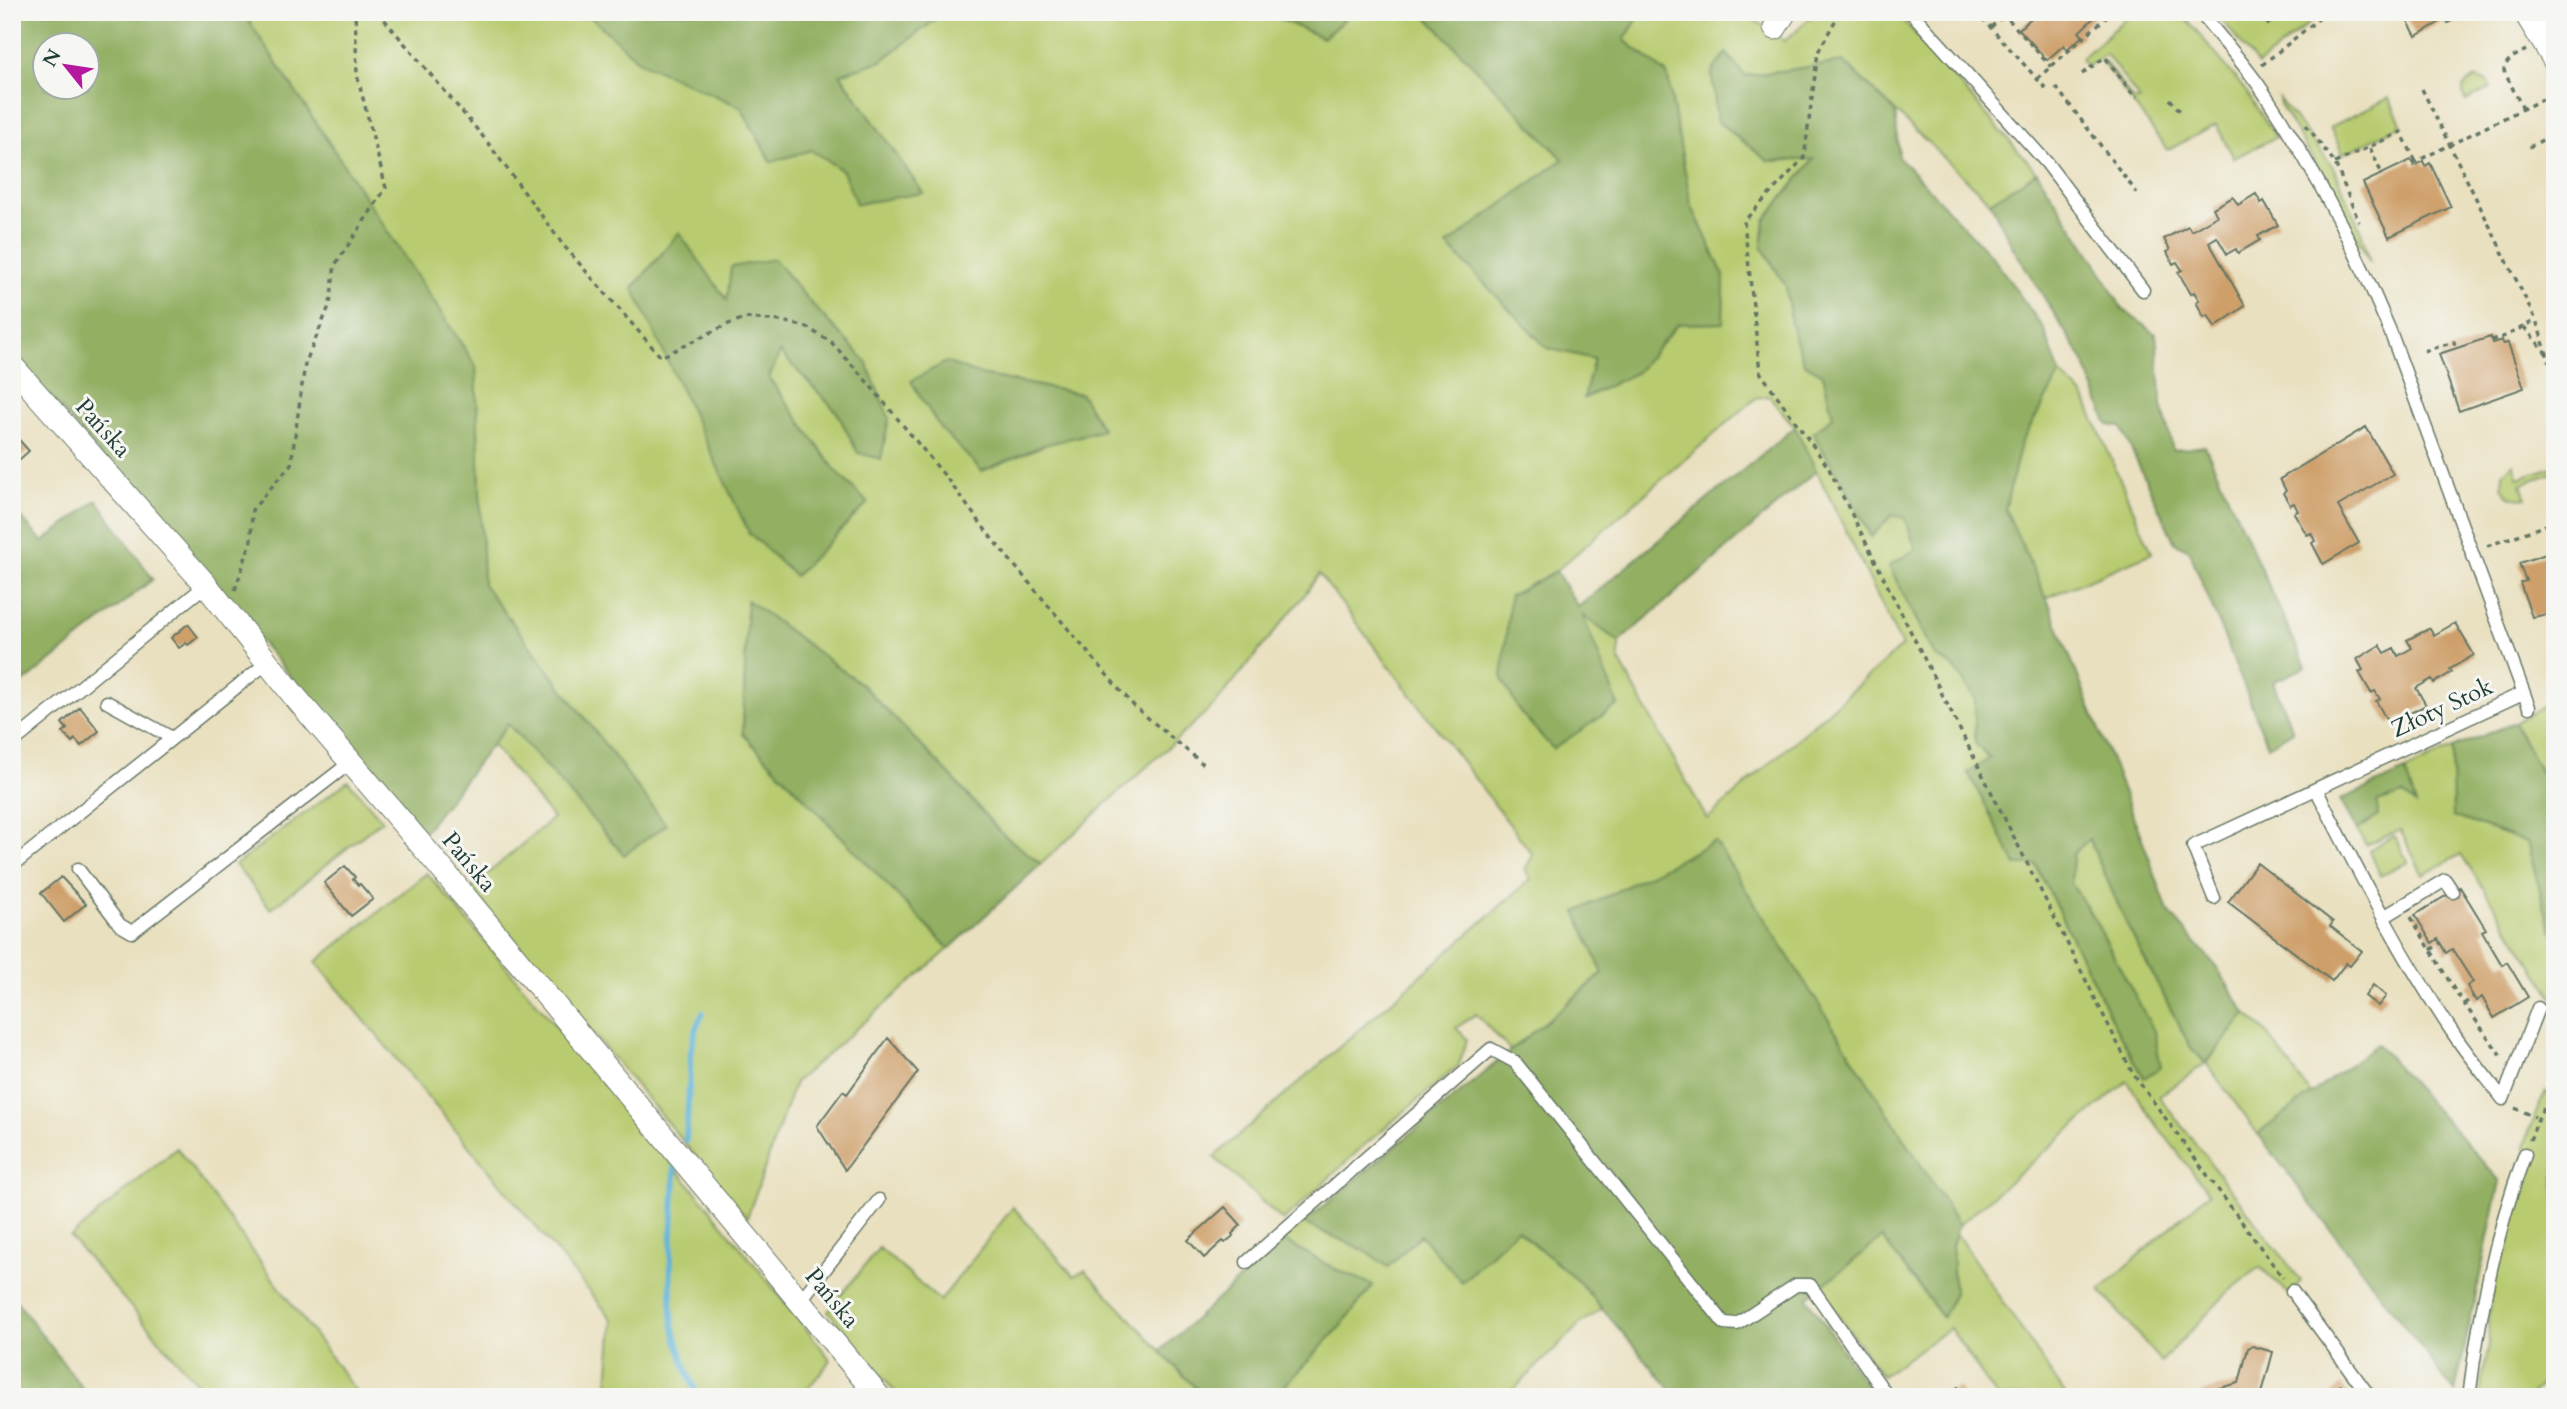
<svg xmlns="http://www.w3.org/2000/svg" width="2567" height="1409" viewBox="0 0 2567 1409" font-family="Cardo,serif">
<rect width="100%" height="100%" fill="#f6f6f2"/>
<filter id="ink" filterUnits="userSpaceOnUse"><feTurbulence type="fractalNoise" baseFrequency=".0143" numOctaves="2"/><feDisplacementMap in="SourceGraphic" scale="14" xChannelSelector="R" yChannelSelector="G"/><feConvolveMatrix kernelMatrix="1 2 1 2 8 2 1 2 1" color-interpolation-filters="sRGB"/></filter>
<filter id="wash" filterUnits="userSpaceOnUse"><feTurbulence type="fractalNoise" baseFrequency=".00686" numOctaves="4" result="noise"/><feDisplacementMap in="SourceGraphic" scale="28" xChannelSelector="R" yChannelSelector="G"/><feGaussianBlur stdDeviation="1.57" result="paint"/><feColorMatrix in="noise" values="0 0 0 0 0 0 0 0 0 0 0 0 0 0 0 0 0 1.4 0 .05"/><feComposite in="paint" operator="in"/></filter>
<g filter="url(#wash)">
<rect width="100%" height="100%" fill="#e9e0bf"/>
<path fill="#b8cb6f" stroke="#6c8452" stroke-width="2" fill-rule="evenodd" d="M243,12H585L640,62L741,107L771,162L811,150L843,171L857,204L922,192L840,73L881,61L945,12H1264L1323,38L1353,12H1422L1564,160L1594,359L1585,398L1637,372L1678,324L1723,323L1724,276L1691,205L1667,74L1624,40L1642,12H1754L1752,18L1785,41L1816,12H1896L2037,172L1990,202L1844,62L1745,76L1712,72L1717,121L1768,161L1815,158L1765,220L1762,247L1786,286L1791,325L1804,363L1823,374L1833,417L1813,433L1850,495L1871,537L1892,515L1905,518L1916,549L1889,566L1935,656L1953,666L1975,698V743L1990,759L1968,773L2036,865L2115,1026L2144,1077L2097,924L2071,883L2073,854L2089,839L2129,929L2191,1048L2207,1063L2246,1014L2263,1028L2311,1094L2258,1134L2206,1063L2159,1096L2301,1281L2289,1294L2260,1267L2228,1292L2161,1362L2100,1290L2209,1193L2159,1128L2127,1081L1959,1225L1715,842L1576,912L1603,973L1511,1051L1476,1014L1456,1028L1467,1039L1459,1065L1361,1148L1283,1221L1214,1157L1531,879L1525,870L1533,855L1319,574L1304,596L1216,703L1041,864L1000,832L949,774L861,684L747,601L743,734L949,949L795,1082L747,1218L471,888L553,818L492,745L508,724L624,854L666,825L483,584L476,366ZM679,233L727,301L774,259L808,300L858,453L837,412L780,352L769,378L836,471L867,503L633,288ZM981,375L1081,394L1102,430L1044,445L982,471ZM1769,396L1795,427L1902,646L1707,819L1619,660V642L1582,614L1510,596L1556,571L1756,398Z
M2132,12H2181L2243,87L2276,137L2234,158L2216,125L2168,150L2102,62L2104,61L2133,100H2140L2106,54L2087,67L2081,59Z
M2216,12H2257L2268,25L2283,12H2323L2258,65Z
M2476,78L2487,81L2491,88L2466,101C2459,91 2465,82 2476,78Z
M2389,98L2402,125L2343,154L2330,127Z
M2279,99L2333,167L2360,228L2370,262L2328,184L2280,105Z
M2060,374L2084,396L2152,553L2046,598L2005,508L2021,443Z
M2514,464L2519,478L2555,466V472L2521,484L2526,498C2514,500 2507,497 2502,486L2503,473Z
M2555,699V798L2514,723Z
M2452,748L2453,816L2527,842L2551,931L2555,933V1000L2461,854L2423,875L2400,830L2366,845L2357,830L2378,816L2377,802L2403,794L2415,804L2405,771Z
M348,781L382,820L271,909L235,865Z
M2394,836L2408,862L2380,876L2369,850Z
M427,873L706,1204L831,1360L801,1397H607L613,1320L316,962Z
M2546,1092L2555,1097V1372L2529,1397H2478L2489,1345L2488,1315L2507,1216L2530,1157L2524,1146L2538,1108Z
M177,1148L360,1397H209L70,1237Z
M1013,1207L1074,1276L1085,1270L1204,1397H899L828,1311L879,1248L940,1301Z
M1303,1223L1364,1250L1388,1266L1420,1235L1425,1240L1517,1229L1581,1284L1602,1309L1581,1323L1506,1397H1274L1339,1328L1373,1286L1335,1269L1283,1240Z
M1956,1233L2067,1397H1997L1950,1328L1882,1376L1819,1288L1882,1238L1942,1317L1954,1293L1952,1245Z"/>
<path fill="#92af62" stroke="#58764b" stroke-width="2" fill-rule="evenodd" d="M12,12H243L476,366L483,584L666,825L624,855L508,724L424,832L12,352ZM46,46H88V88H46Z
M585,12H945L881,61L840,74L923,193L856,204L843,171L811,150L771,162L741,107L640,62Z
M1264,12H1353L1323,38Z
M1422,12H1642L1624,40L1667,74L1691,205L1724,276L1723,323L1678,324L1637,372L1584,398L1594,359L1547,348L1447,245L1563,159Z
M1726,53L1745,76L1844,62L1895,111L1899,157L1994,259L2044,329L2060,374L2021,443L2005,509L2050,606L2144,844L2168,911L2216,966L2246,1014L2206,1063L2191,1048L2129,929L2089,839L2073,854L2071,883L2097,924L2154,1031L2161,1067L2144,1078L2115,1026L2036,865H2016L1968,772L1990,758L1975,743V698L1953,666L1935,656L1889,566L1916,549L1905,518L1892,515L1871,537L1850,495L1813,433L1833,417L1823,374L1804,363L1791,325L1786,286L1762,247L1765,220L1814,159L1768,161L1717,121L1712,72Z
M2037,172L2101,271L2122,309L2156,334L2162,405L2173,450L2205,446L2306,667L2273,682L2293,731L2268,746L2189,550L2175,543L2121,427L2108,425L2083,360L2012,246L1990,202Z
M679,233L727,300L731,267L774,259L808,300L866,361L889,418L881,459L858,453L837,412L780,352L769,378L836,471L868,503L795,576L749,533L633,288Z
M946,362L981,375L1081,394L1103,430L1044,445L982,471L940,428L911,381Z
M1795,427L1816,471L1619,642L1583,616L1618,705L1553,749L1520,712L1502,679L1510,596L1556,571L1578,607Z
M97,500L153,579L12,692V508L43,542Z
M747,600L861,684L949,774L1000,832L1041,864L949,949L743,734Z
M2514,723L2555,798V933L2551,931L2527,842L2453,816L2452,748Z
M2405,771L2416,805L2403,794L2377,802L2378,816L2357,830L2340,800Z
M1715,841L1959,1225L1952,1245L1954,1293L1943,1317L1882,1238L1807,1298L1874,1397H1677L1581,1284L1517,1229L1462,1282L1420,1235L1388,1267L1364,1250L1303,1223L1603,974L1576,912Z
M2377,1044L2500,1181L2455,1392L2258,1134Z
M1283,1240L1335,1269L1373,1285L1339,1328L1274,1397H1204L1160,1351Z
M12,1295L89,1397H12Z"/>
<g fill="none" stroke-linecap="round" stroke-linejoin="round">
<path stroke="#59b1d6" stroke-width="6" d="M686,1140L691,1051L696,1028L703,1013
M675,1164C674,1214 668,1264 672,1315C674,1339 688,1374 698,1397"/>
</g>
<g id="blocks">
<path fill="#ce9f69" d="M2038,12H2100L2079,32L2083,36L2067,49L2064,45L2047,60L2019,29Z
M2257,12H2283L2268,25Z
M2403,12H2458L2461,16L2448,23L2445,19L2416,36Z
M2411,160L2414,166L2423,161L2425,166L2430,163L2451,207L2389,237L2363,183Z
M2256,194L2261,203L2264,201L2278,225L2258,236L2260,240L2238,253L2236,249L2227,254L2217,237L2209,242L2245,306L2215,327L2208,315L2204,317L2196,302L2199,300L2194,292L2191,294L2178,272L2182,270L2177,262L2173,264L2167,252L2170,250L2164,239L2188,226L2191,231L2217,216L2213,208L2233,197L2238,205Z
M2490,337L2492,343L2502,340L2503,344L2508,343L2524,388L2459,411L2439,354Z
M2366,427L2393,474L2338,506L2359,543L2323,564L2312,543L2315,541L2311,533L2307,535L2294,513L2298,511L2294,503L2290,505L2283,493L2286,491L2280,479Z
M12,432L29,451L12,466Z
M2549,553H2555L2554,613L2532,617L2520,583L2526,581L2519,563Z
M2455,623L2474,655L2450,669L2452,672L2434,683L2432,679L2416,688L2426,705L2389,724L2376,701L2380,699L2375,691L2371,693L2359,672L2363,670L2357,659L2380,645L2385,653L2394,648L2398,656L2412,648L2407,640L2430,628L2434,635Z
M188,624L198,637L188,645L186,643L179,648L171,638Z
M80,707L99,731L81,746L75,739L72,742L63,732L67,729L62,723Z
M2257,863L2333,922L2330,926L2362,951L2350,966L2346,963L2332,981L2228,902Z
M345,866L355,877L353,879L358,885L360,884L373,899L351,916L324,883Z
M61,877L86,904L64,922L41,893Z
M2460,887L2486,929L2482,931L2502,965L2507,962L2528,997L2494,1018L2482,997L2476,1001L2467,986L2473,982L2452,949L2446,953L2438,939L2432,943L2415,915Z
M2373,985L2386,996L2378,1006L2365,996Z
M888,1038L918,1072L845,1170L817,1126L843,1091L847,1094Z
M1225,1207L1241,1225L1232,1234L1233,1236L1225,1243L1223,1241L1204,1258L1188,1240Z
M2252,1346L2273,1352L2262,1393L2266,1397H2197L2203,1392L2239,1383L2248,1348Z
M2341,1385L2351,1397H2328Z
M1958,1387L1965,1397H1945Z"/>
</g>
</g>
<g filter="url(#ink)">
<use href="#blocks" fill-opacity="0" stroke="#667665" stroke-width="2"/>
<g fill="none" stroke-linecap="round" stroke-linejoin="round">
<defs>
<path id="service" d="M1911,12L2046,162L2143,290
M2200,12C2222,40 2247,66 2266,96C2315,170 2356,249 2390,331L2529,707
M107,702L172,738
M12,743L206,585
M2316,789C2359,873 2402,958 2455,1036C2470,1058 2487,1078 2503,1099
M12,866L268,662
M78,869L120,925L132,932L351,762
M2214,898L2193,846L2523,693
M2384,917L2445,880L2453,892
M2503,1099L2538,1008
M1247,1262L1491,1049L1515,1062L1724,1323L1737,1324L1796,1285H1810L1888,1397
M2292,1291L2370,1397
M800,1301L879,1200
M2469,1397C2479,1314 2496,1231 2525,1154"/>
<path id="minor" d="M2525,12L2555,61
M1775,28L1785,12
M12,366L206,585L296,698L436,862L879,1397"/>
</defs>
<use href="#service" stroke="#667665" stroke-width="15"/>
<use href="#minor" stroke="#667665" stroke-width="25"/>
<path stroke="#667665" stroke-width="3.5" stroke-dasharray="5 5" stroke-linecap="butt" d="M378,12L485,139L564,246L661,357L726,325L745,318L782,321L806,327L831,342L863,377L945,476L993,540L1118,688L1135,707L1203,764
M1840,12L1818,52L1804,158L1744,221L1760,372L1828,467L2133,1074L2283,1278
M1974,12L1982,18L2049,92
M2002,12L2051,67
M1991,27L2008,12
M2262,65L2327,12
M2082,74L2105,57L2135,97H2138
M2037,79L2112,12
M2546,81L2555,93
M2056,87L2137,193
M2422,89L2536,320L2555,379
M2170,99L2180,111
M2523,109L2504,71C2505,59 2516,56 2526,50
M2306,125L2335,163L2359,222
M2529,147L2548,137
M2370,148L2382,174
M2335,163L2401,132L2416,162
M2413,163L2543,99
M2524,327L2547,354
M2491,340L2506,336L2536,320
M2424,351L2454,342L2456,349
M2487,546L2555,522
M235,590L251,541L252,510L291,464L305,364L330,304L335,265L386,188L357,75L355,12
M2411,917L2455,991L2502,1057
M2431,950L2440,943
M2464,1004L2473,997
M2515,1108L2535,1117
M2530,1140L2539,1116L2555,1085"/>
<use href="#service" stroke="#fff" stroke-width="12"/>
<use href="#minor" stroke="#fff" stroke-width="23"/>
</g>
</g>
<g text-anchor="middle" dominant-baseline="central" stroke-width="6" stroke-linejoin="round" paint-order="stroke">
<g font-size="24" fill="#1f3d34" stroke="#f6f6f2">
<text transform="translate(103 428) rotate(48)">Pańska</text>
<text transform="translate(2442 708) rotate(-25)">Złoty Stok</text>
<text transform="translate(469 862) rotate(50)">Pańska</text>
<text transform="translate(832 1298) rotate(50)">Pańska</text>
</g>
</g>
<rect width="2567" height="1409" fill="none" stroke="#f6f6f2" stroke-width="42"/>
<g transform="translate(66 66) rotate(300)"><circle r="33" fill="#f6f6f2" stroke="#a0aca6" stroke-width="2"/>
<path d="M0-5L12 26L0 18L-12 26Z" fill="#b5179e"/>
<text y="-10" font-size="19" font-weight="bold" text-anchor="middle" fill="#1f3d34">N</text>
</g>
</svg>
